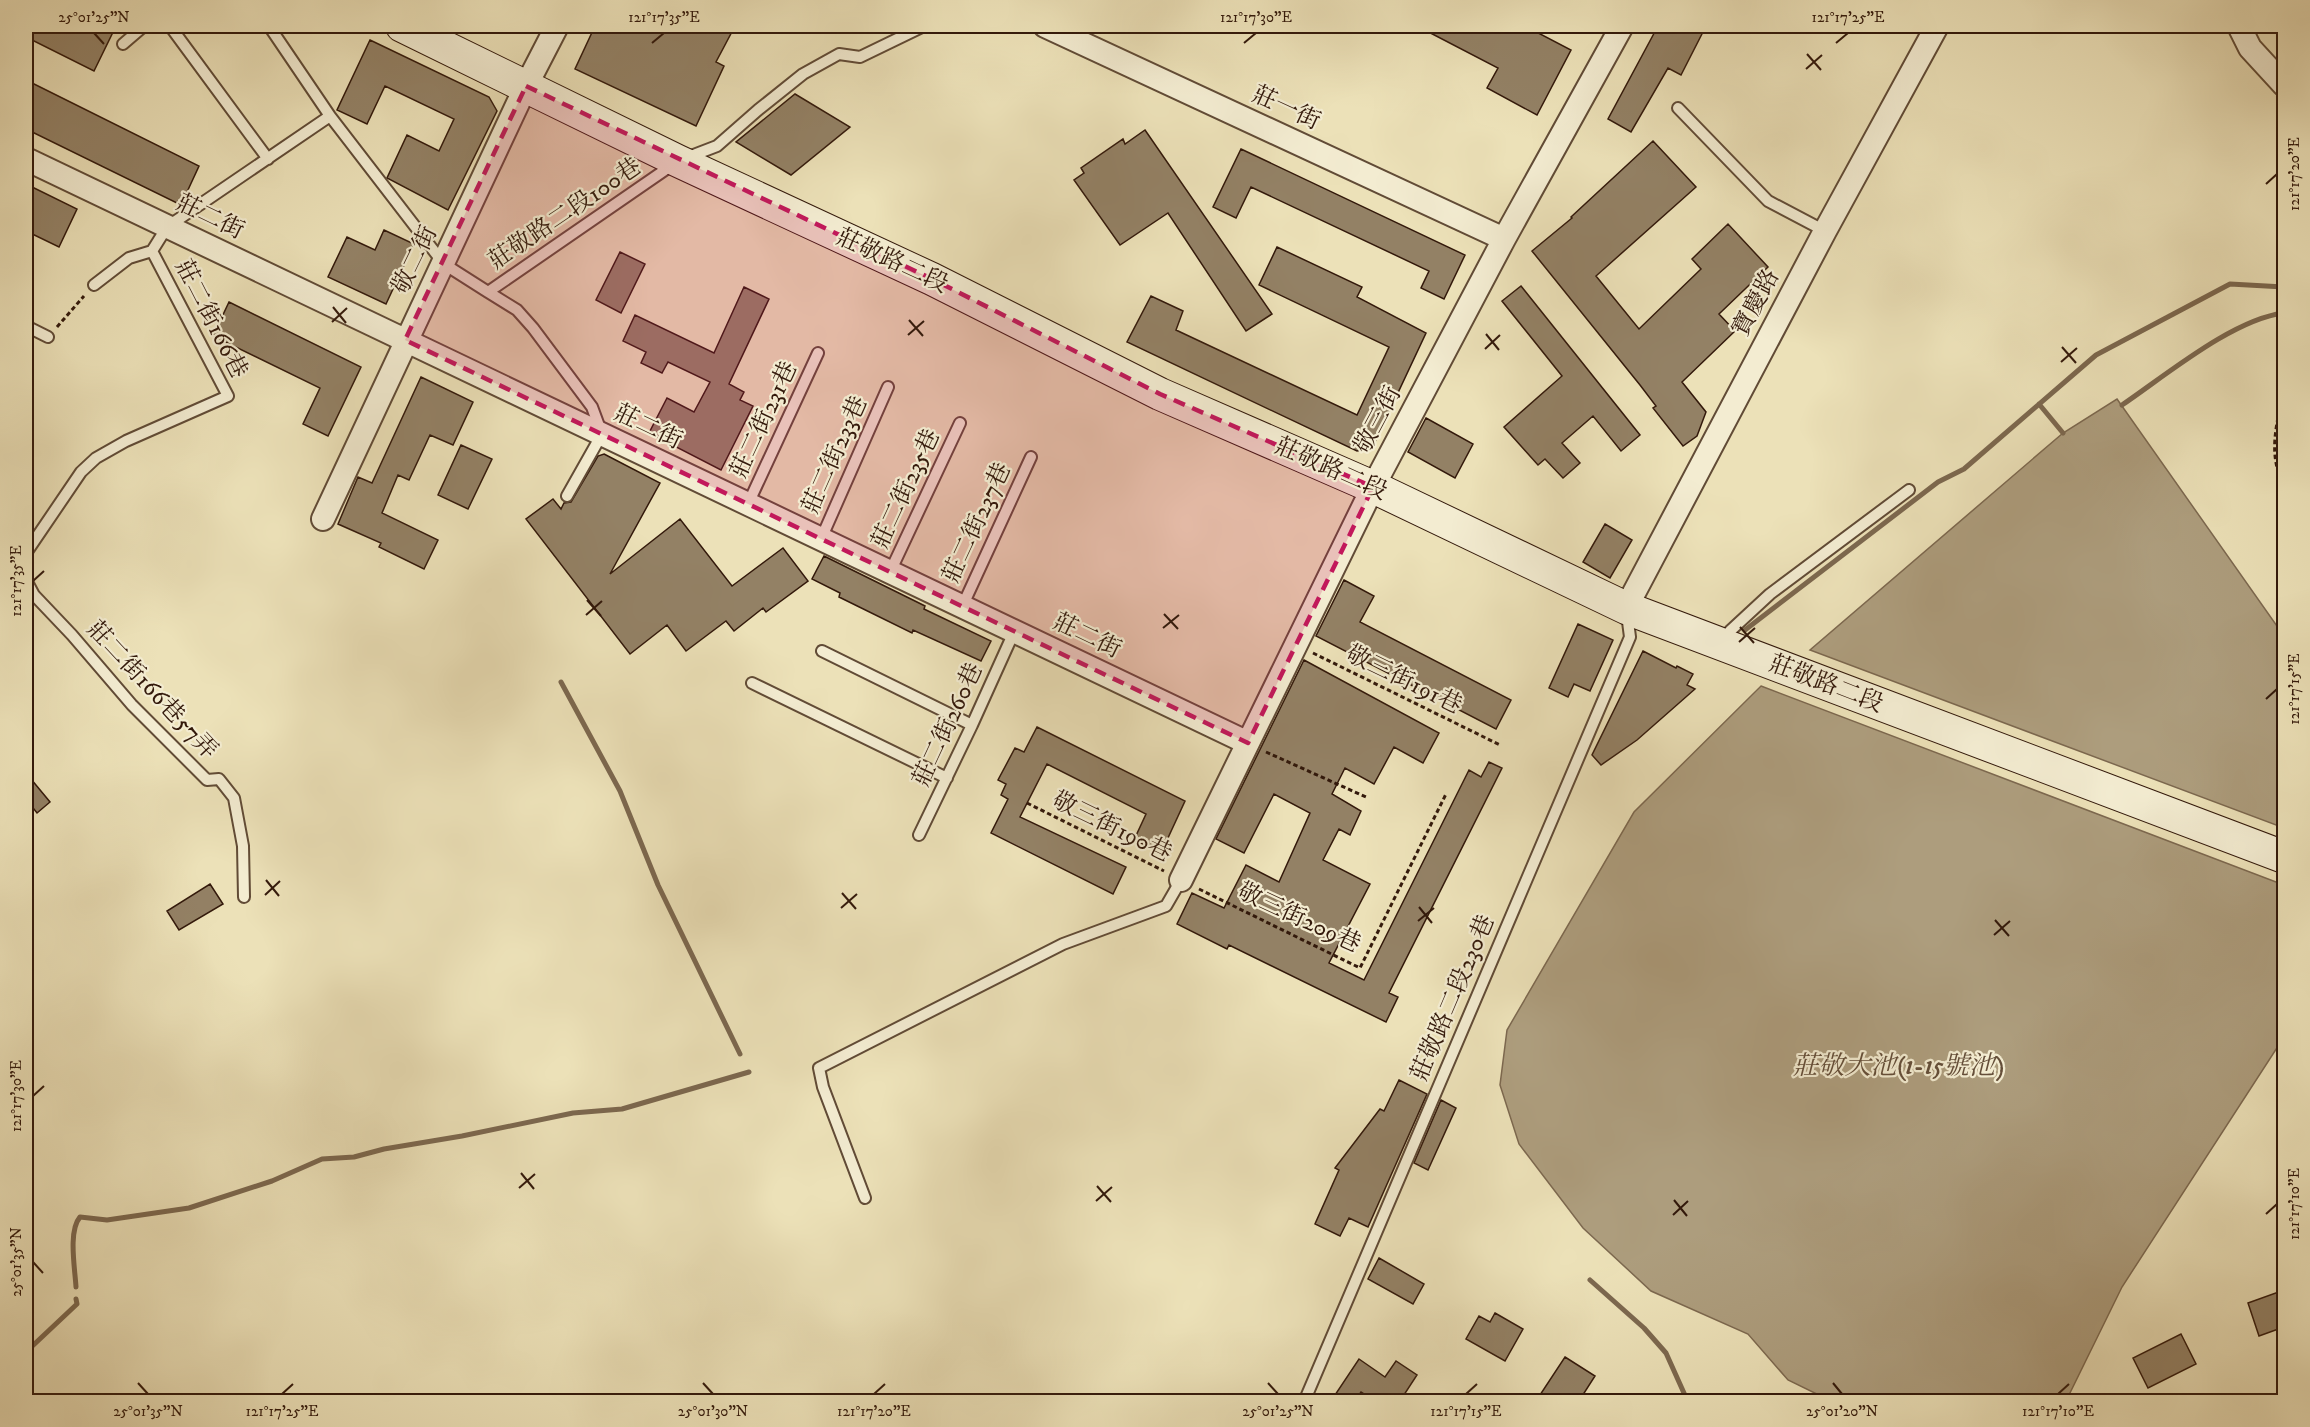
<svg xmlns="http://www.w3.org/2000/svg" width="2310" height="1427" viewBox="0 0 2310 1427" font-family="'IM FELL DW Pica','Noto Serif TC',serif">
<rect width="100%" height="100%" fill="#ece1b8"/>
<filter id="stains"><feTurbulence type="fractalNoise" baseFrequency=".00333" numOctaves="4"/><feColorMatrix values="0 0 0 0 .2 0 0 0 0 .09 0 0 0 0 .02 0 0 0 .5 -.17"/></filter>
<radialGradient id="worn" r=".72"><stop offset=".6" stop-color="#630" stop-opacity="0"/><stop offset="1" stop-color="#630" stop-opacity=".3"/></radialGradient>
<path fill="#ad9d7d" stroke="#7c684f" stroke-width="1.5" d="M2117,399L2284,636V828L1810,650L2063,433Z
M1761,686L2284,885V1037L2122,1287L2066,1401H1831L1788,1380L1748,1334L1651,1291L1583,1228L1519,1144L1500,1085L1507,1030L1634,812Z"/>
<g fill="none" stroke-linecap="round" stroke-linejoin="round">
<path stroke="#7c684f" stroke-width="5" d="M2039,404L2063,433
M2122,405C2165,376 2233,319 2284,313
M1745,630L1938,482L1964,469L2096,355L2230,284L2284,287
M561,682L620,791L658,885L740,1054
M1590,1280L1644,1328L1666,1353L1688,1402
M76,1287C75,1269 68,1231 80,1217L107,1220L189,1208L272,1181L322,1159L354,1157L384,1149L462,1136L573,1113L622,1109L749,1072
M26,1352L77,1304L76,1299"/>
</g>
<path fill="#938165" stroke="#33190b" stroke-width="1.5" d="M26,26H116L94,71L26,37Z
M595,26H735L716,62L724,66L696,126L575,69Z
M1417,26H1525L1571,50L1537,115L1487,88L1498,68Z
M1658,26H1706L1681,75L1668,68L1631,132L1608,119Z
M370,40L489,97L497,111L448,210L387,178L407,135L439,151L454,119L385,86L367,124L337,110Z
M26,80L199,166L181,205L26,129Z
M795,94L850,127L791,175L736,142Z
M1145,130L1272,314L1246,331L1168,213L1120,245L1074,180L1084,173L1081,168L1123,139L1125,144Z
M1653,141L1696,187L1596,276L1639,329L1701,269L1692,259L1728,224L1768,267L1719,314L1735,331L1682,382L1706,412L1697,436L1683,446L1653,408L1656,406L1640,385L1532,251L1572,218L1571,217Z
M1241,149L1465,255L1444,299L1421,288L1429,271L1251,187L1236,218L1213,207Z
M26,184L77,209L59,247L26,231Z
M384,230L414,244L386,304L328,277L347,237L375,250Z
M1277,247L1362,287L1357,297L1426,333L1372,448L1357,451L1127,342L1151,296L1183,311L1176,330L1357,415L1389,347L1259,285Z
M620,252L645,264L621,313L596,300Z
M1521,286L1640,435L1621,451L1593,416L1562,443L1580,463L1563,478L1545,459L1538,465L1504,427L1562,376L1502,301Z
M744,287L769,299L729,384L744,392L740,400L753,406L721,470L649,433L667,398L694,412L710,382L668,362L662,373L641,363L646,352L623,341L635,315L714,353Z
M229,302L361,367L328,436L303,424L320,388L213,336Z
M421,377L473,402L453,445L430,435L409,480L398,475L382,513L438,540L424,569L379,547L381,543L338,524L358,477L372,483Z
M1426,418L1473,444L1455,478L1408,452Z
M461,445L492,459L468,509L438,495Z
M604,454L660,483L610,574L680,519L732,586L783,548L808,581L766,612L763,608L734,631L726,621L686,651L667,625L630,654L526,519L553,499L561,509L564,503L571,502L598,456Z
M1605,524L1632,540L1610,578L1583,562Z
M824,556L925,606L924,609L991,641L981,661L913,630L912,633L839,597L840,593L812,579Z
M1344,580L1374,596L1360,622L1511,700L1496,729L1316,636Z
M1578,624L1613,640L1590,691L1574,684L1568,697L1549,688Z
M1643,651L1676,668L1677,666L1693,674L1687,685L1695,689L1637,740L1601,765L1592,755Z
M1304,660L1439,733L1423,763L1394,747L1374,784L1345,768L1332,794L1361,811L1350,835L1339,829L1323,860L1370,884L1329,963L1364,980L1469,770L1481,777L1489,762L1502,768L1389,993L1398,997L1386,1022L1229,945L1227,949L1177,924L1192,893L1224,908L1246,865L1279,882L1310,813L1274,794L1244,853L1216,839Z
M1037,727L1185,801L1161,853L1134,840L1146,814L1047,764L1020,817L1126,867L1113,894L991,833L1008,799L1001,795L1006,784L998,780L1015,748L1024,752Z
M26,773L50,802L37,813L26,799Z
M210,884L223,904L179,930L167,911Z
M1399,1080L1427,1094L1368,1227L1349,1218L1340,1236L1315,1224L1339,1170L1335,1168L1380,1109L1384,1111Z
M1441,1100L1456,1108L1428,1170L1414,1163Z
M1379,1258L1424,1284L1413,1304L1368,1279Z
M2284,1290V1327L2259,1336L2248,1303Z
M1495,1313L1523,1329L1505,1361L1466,1339L1479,1316L1490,1322Z
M2181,1334L2196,1364L2148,1388L2133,1358Z
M1565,1357L1595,1376L1579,1401H1536Z
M1359,1359L1385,1377L1396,1361L1417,1375L1400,1401H1375L1361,1392L1355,1401H1331Z"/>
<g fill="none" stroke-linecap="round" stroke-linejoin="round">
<defs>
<path id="lane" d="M170,26L268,159
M269,26L330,116L444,264L488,292L678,161L717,146L758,110L803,74L839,54L860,57L924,26
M123,44L144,26
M1678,108L1768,201L1825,231
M94,285L129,258L152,251L167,227L330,116
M488,292L517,310L533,328L592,407L602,434L567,496
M26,326L48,337
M748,504L818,353
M821,539L888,387
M26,553L81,472L96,458L126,441L228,396L152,251
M890,572L960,423
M26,580L34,595L72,635L132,705L207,780L219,779L234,798L243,846L244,897
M962,607L1031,457
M1723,642L1730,631L1770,594L1909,490
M822,651L972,725
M752,683L947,778
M919,835L972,725L1014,632
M865,1198L823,1087L819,1068L1063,944L1166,906L1181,880
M1304,1402L1630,637L1627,614"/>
<path id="street" d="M1045,26L1504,239
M2239,26L2250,48L2284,85
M26,159L1248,743
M323,519L526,86L557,26
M1626,608L1825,231L1937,26
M1181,880L1373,487L1504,239L1622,26"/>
<path id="secondary" d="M402,26L678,161L932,279L1160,394L1373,487L1626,608L2284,857"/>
</defs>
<use href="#lane" stroke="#614b36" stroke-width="14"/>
<use href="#street" stroke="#614b36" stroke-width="26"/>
<use href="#secondary" stroke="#33190b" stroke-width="34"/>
<path stroke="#33190b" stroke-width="3" stroke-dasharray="4.5 3" stroke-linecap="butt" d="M57,327L84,296
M2284,388C2277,425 2267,452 2284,487
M2277,424L2284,423
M1313,653L1500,745
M1266,752L1366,797
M1027,803L1164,871
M1199,889L1360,968L1446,794"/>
<use href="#lane" stroke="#f3ecd1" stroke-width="10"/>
<use href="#street" stroke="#f3ecd1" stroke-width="22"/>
<use href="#secondary" stroke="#f3ecd1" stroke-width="32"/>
</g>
<path fill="#c2185b" fill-opacity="0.2" stroke="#c2185b" stroke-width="4.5" stroke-dasharray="12 8" stroke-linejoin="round" d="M526,86L932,279L1160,394L1373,487L1248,743L405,340Z"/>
<path fill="none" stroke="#33190b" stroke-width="2" d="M94,33L104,44M652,43L664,33M1244,43L1256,33M1836,43L1848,33M1807,54L1821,70M1806,69L1822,55M2266,184L2277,174M333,307L346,323M909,320L923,336M332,322L347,308M1486,334L1499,350M908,335L924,321M2062,347L2076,363M1485,349L1500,335M2061,362L2077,348M33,581L44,571M587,600L601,616M1164,614L1178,629M586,615L602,601M1740,627L1754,643M1163,628L1179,615M1739,642L1755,628M2266,699L2277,689M266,880L279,896M842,893L856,909M265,895L280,881M1419,907L1432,923M841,908L857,894M1995,920L2009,936M1418,921L1434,908M1994,935L2010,921M33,1096L44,1086M521,1173L534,1189M1097,1186L1111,1202M519,1188L535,1174M1674,1200L1687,1216M1096,1201L1112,1187M2266,1214L2277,1204M1673,1215L1688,1201M33,1262L43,1273M138,1383L148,1394M703,1383L713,1394M1268,1383L1278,1394M1833,1383L1842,1394M282,1394L293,1384M874,1394L885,1384M1466,1394L1477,1384M2058,1394L2069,1384"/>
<g text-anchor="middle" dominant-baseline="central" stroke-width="4.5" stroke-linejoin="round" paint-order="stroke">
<g font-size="24" fill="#33190b" stroke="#f3ecd1">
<text transform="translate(1286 108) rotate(25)">莊一街</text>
<text transform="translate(565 214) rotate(-34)">莊敬路二段100巷</text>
<text transform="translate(210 217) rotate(26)">莊二街</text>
<text transform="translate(415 260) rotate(-64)">敬二街</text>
<text transform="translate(892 261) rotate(25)">莊敬路二段</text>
<text transform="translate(1756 303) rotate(-62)">寶慶路</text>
<text transform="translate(211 319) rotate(63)">莊二街166巷</text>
<text transform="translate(764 420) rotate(-65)">莊二街231巷</text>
<text transform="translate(1378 420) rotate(-62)">敬三街</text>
<text transform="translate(648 427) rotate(26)">莊二街</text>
<text transform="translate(835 455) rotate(-66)">莊二街233巷</text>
<text transform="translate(1331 469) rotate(24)">莊敬路二段</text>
<text transform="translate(906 489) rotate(-65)">莊二街235巷</text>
<text transform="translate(977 523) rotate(-65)">莊二街237巷</text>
<text transform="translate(1087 636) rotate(26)">莊二街</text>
<text transform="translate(1404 680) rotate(26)">敬三街191巷</text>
<text transform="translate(1826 684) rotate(21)">莊敬路二段</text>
<text transform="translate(152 690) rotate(47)">莊二街166巷57弄</text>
<text transform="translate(948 725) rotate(-65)">莊二街260巷</text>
<text transform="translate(1112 827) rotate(26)">敬三街190巷</text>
<text transform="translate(1299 918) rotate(25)">敬三街209巷</text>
<text transform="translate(1453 998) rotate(-67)">莊敬路二段230巷</text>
</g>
<g font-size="26" font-style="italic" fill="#644e39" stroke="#f3ecd1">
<text x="1898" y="1066">莊敬大池(1-15號池)</text>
</g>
</g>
<rect width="2310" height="1427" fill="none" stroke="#ece1b8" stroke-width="66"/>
<rect x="33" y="33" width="2244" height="1361" fill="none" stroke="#33190b" stroke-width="2"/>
<g font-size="15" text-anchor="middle" fill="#33190b">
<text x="94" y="22">25°01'25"N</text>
<text x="664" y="22">121°17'35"E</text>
<text x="1256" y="22">121°17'30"E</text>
<text x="1848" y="22">121°17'25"E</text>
<text transform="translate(2294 174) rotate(-90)" y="5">121°17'20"E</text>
<text transform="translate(16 581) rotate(-90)" y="5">121°17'35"E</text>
<text transform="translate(2294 689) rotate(-90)" y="5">121°17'15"E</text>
<text transform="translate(16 1096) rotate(-90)" y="5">121°17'30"E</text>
<text transform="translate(2294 1204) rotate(-90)" y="5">121°17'10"E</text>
<text transform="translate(16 1262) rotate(-90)" y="5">25°01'35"N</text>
<text x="148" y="1416">25°01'35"N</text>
<text x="282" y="1416">121°17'25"E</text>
<text x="713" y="1416">25°01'30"N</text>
<text x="874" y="1416">121°17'20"E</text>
<text x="1278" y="1416">25°01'25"N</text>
<text x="1466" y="1416">121°17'15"E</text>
<text x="1842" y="1416">25°01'20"N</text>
<text x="2058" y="1416">121°17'10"E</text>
</g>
<rect width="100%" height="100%" filter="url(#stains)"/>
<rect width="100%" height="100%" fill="url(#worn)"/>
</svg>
